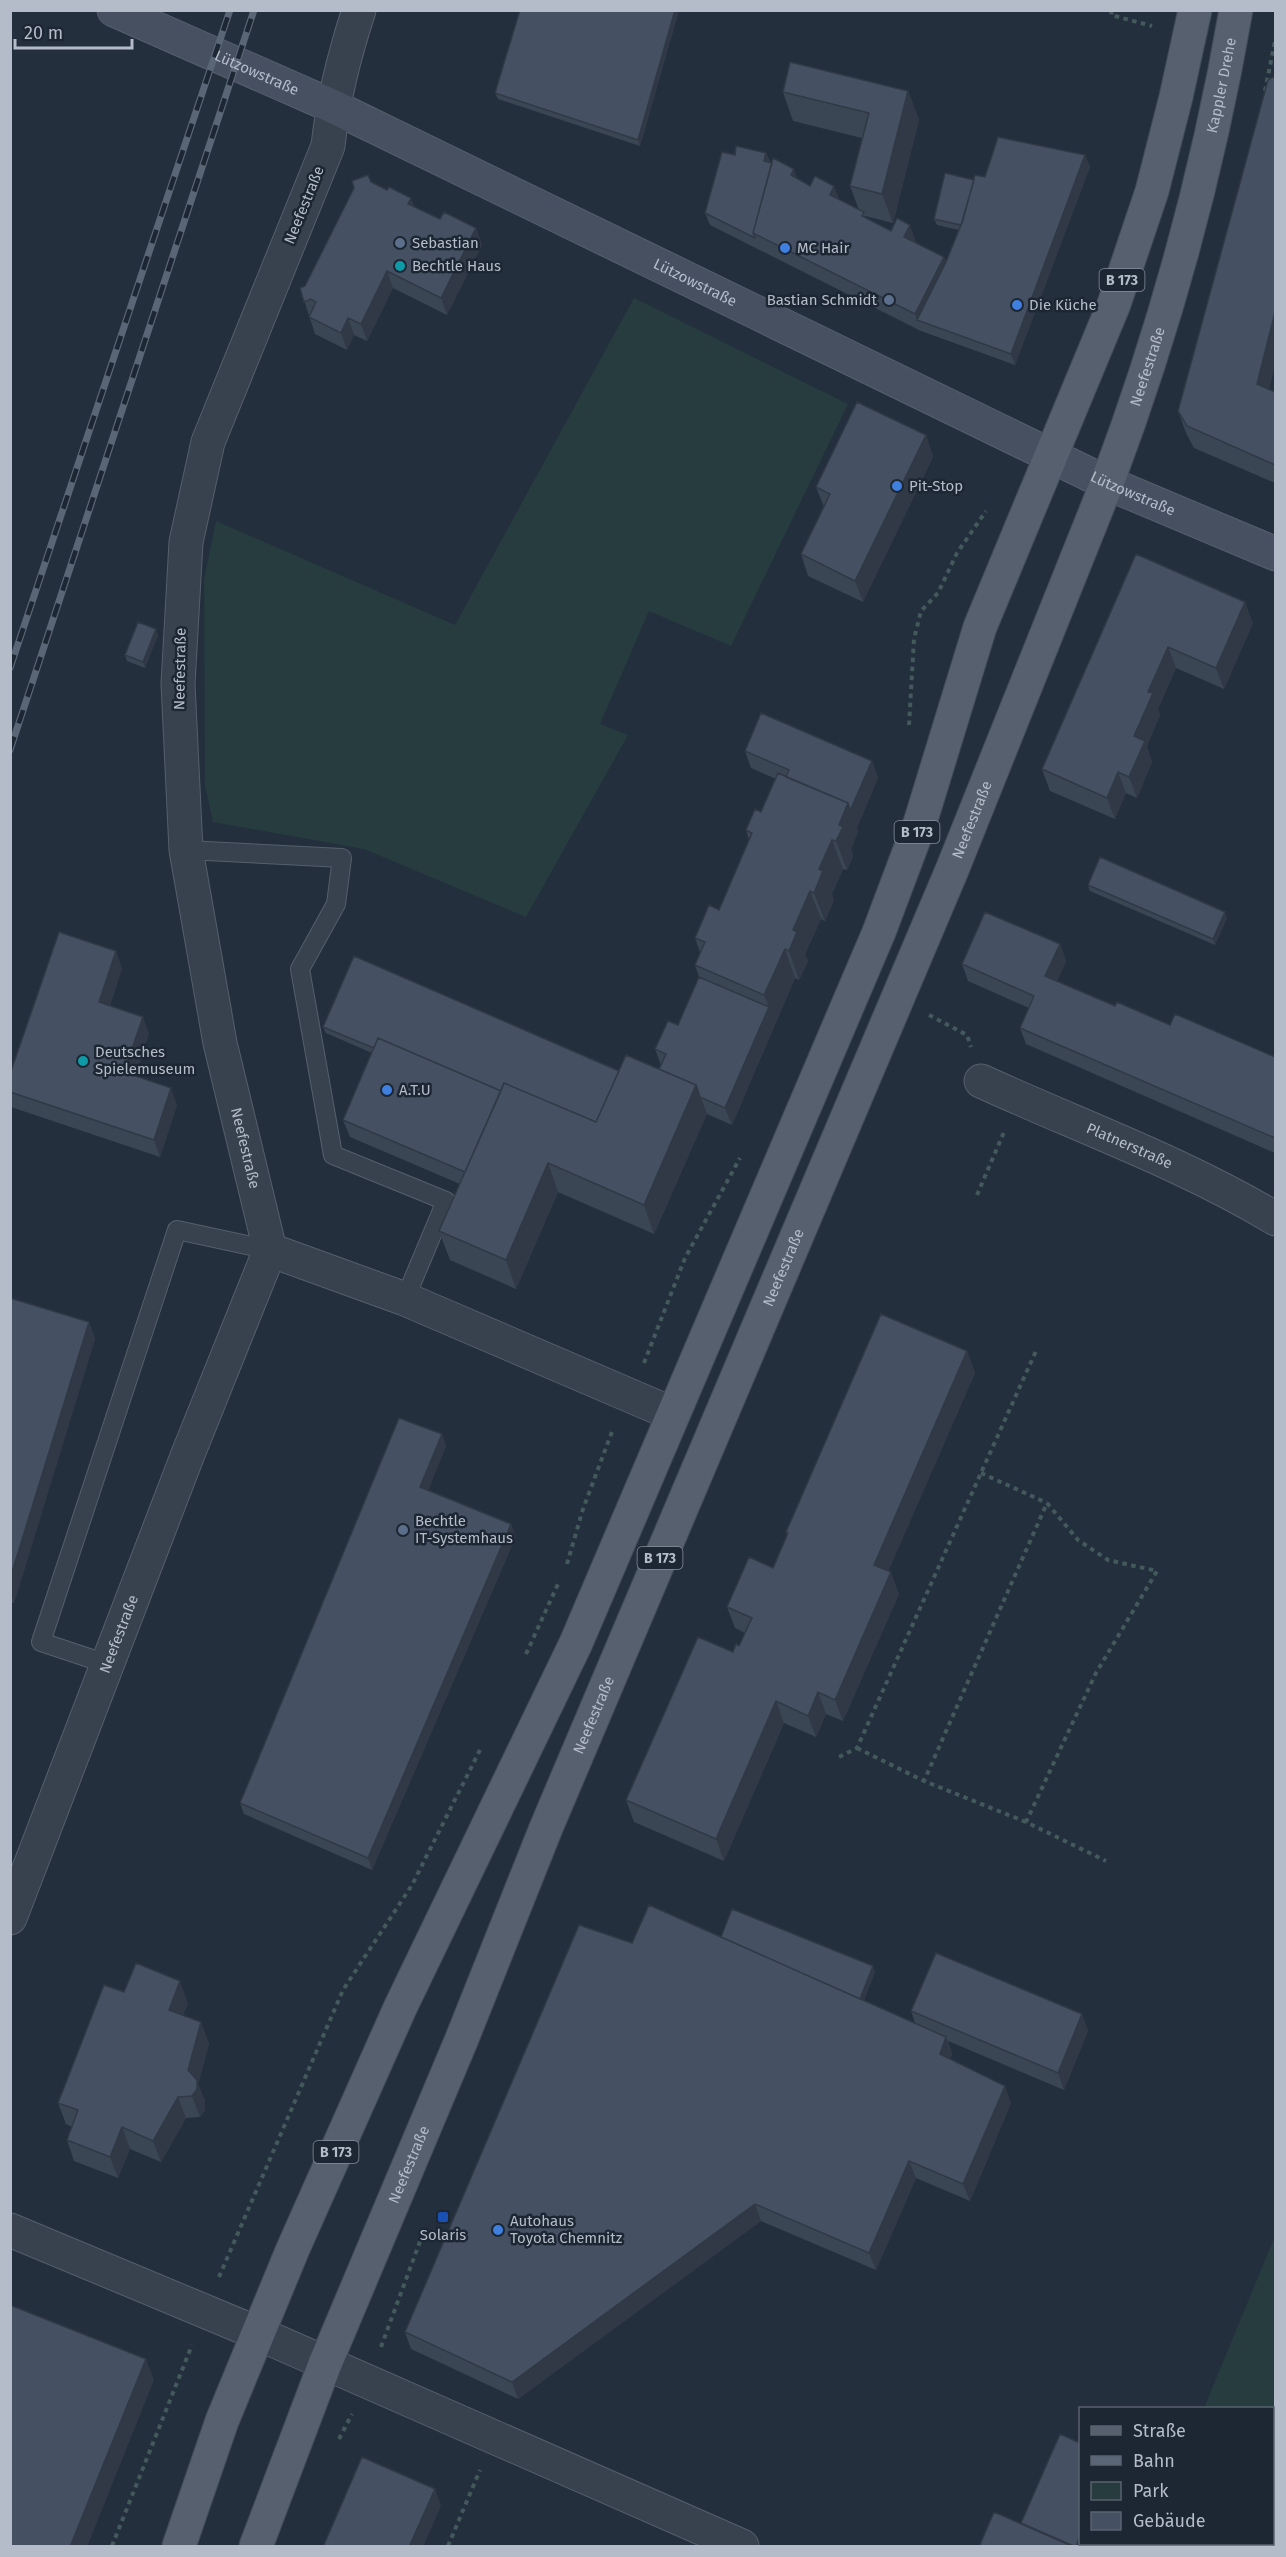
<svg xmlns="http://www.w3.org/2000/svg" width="1286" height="2557" viewBox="0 0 1286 2557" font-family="'Fira Sans',sans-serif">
<rect width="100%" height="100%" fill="#242f3e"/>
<path fill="#263c3f" d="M634,298L848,404L731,646L649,611L600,724L628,735L526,917L364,849L213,822L205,785L204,580L216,521L455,625Z
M1275,2236V2546H1146L1148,2544H1272V2408H1204Z"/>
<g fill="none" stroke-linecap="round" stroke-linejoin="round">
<defs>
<path id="lane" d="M186,850L342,858L336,904L300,969L333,1155L446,1201L405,1299
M107,1664L41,1642L177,1230L270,1250"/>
<g id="street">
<path id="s1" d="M359,10C344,56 333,99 328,146L208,442L186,542L178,684L186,850L220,1043L270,1250L405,1299L673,1414"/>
<path id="s2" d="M981,1081C1079,1126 1183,1163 1276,1219"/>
<path id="s3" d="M10,1918L188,1454L270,1250"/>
<path d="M10,2230L257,2333L742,2546"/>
</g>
<g id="secondary">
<path id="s4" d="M114,10L332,106L1107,483L1276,554"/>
</g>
<g id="primary">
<path d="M179,2546L222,2421L292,2251L400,2008L576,1643L879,932L920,823L980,627L1114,304L1152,191L1176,97L1195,10"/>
<path id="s5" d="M256,2546L325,2364L461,2041L546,1828L952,870L1107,483C1165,329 1208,172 1236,10"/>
</g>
</defs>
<use href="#lane" stroke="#565f6c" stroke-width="20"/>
<use href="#street" stroke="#565f6c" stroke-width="35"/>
<use href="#secondary" stroke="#565f6c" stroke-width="35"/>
<use href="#primary" stroke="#414a57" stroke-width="35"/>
<path stroke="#44595c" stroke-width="4" stroke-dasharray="4.5 4.5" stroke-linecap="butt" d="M1112,10L1111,15L1152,26
M1265,91L1276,36
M909,725L914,639L921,611L938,593L957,553L986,511
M929,1015L967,1035L971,1047
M977,1195L1004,1132
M644,1363L685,1258L740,1158
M981,1473L1047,1503
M567,1564L583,1509L613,1429
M526,1654L558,1584
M857,1748L924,1781
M839,1757L857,1748L1036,1351
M1026,1822L924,1781L1047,1503L1078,1540L1108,1560L1157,1571L1096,1673L1026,1822L1106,1861
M219,2277L343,1990L412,1885L480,1750
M381,2347L422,2236
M339,2439L352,2414
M112,2546L192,2345
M448,2546L480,2470"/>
<use href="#lane" stroke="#38414e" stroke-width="18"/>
<use href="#street" stroke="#38414e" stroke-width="33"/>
<use href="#secondary" stroke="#465061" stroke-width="33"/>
<use href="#primary" stroke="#56606e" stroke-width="33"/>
<defs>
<path id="rail" d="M10,668L230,10
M10,750L254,10"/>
</defs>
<use href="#rail" stroke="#5a6575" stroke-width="7"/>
<use href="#rail" stroke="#1d2633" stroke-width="4.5" stroke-dasharray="14" stroke-linecap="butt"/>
</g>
<path fill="#3b4654" d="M520,10H679L640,146L498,99L495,93Z
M1275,76V364L1269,389L1275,392V483L1194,448L1186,433L1178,411Z
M908,91L919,120L893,223L865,216V218L916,242V243L944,257L946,262L959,230L937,225L934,219L974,180L1085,155L1090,167L1015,365L921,331L710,225L705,213L735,155L766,153L770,162L810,186L859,210L850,186L862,138L793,121L783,92Z
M371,182L414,207L440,219L476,228L482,245L447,315L393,288L367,341L354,335L347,350L315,334L300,288L305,286Z
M926,435L933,457L863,602L808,576L801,554L824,507L816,487Z
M1136,554L1253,623L1224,689L1176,668L1158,709L1160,715L1147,746L1152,762L1137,798L1126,793L1115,819L1050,791L1042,769Z
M158,635L145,668L127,661L125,655Z
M745,751L872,761L878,778L857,828L858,832L851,849L853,856L847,870L843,869L832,894L834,900L825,921L821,919L805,954L808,961L799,980L795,978L732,1125L707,1114L654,1234L558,1192L516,1289L450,1260L439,1231L460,1184L350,1137L343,1120L372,1053L326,1033L323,1027L619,1071L659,1069L661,1065L655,1049L678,1025L699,977L695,965L700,952L695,938L719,910L749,840L746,830L761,812L776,779L751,768Z
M1088,885L1227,918L1215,945L1090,891Z
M1060,944L1066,961L1057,981L1115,1006L1170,1025L1275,1057V1153L1026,1044L1020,1028L1029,1008L968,981L962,964Z
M122,968L110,1005L149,1033L135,1076L177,1105L160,1157L11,1107L10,1104V1074Z
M10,1298L89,1322L95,1339L14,1603L10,1602Z
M967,1351L975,1373L888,1571L899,1594L843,1721L826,1714L816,1737L784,1723L724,1861L634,1822L626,1800L733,1652L739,1646L745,1633L735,1628L727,1607L773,1568L787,1536L786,1532Z
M442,1434L446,1446L428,1490L516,1536L372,1870L244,1814L240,1803Z
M721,1937L875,1972L864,2000L915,2023L911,2011L1082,2014L1088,2031L1064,2090L948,2041L952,2054L950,2059L1011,2103L970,2201L916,2178L876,2270L761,2221L518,2399L411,2349L405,2332L632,1943Z
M124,1992L188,2003L183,2015L201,2022L209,2044L198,2084L205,2101V2110L200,2117L186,2118L161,2162L130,2149L118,2178L74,2161L67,2140L72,2127L66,2124L58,2103Z"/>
<path fill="#303945" d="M675,10H679L640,146L638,140Z
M908,91L919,120L893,223L882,194Z
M766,153L770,165L764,161Z
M1085,155L1090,167L1015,365L1011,354Z
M794,169L800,186L791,175Z
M834,186L841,203L830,195Z
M411,198L417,214L408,204Z
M910,225L916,242L910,254L904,237Z
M476,228L482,245L447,315L441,298Z
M944,257L950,273L917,320L915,314Z
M387,271L393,288L367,341L361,324Z
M1275,312V364L1265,406L1257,384Z
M348,318L354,335L347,350L341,333Z
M926,435L933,457L863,602L855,581Z
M1245,602L1253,623L1224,689L1216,668Z
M156,629L158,635L145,668L143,662Z
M1168,647L1176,668L1158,709L1160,715L1147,746L1152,762L1137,798L1129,777L1134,736L1148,692Z
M872,761L878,778L857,828L858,832L851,849L853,856L847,870L836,841L839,825L848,803Z
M1118,772L1126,793L1115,819L1107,798Z
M832,840L843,869L832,894L834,900L825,921L814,893L819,869Z
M810,891L821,919L805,954L808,961L799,980L789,951L793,930Z
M1225,912L1227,918L1215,945L1213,939Z
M1060,944L1066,961L1052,993L1045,976Z
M785,949L795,978L732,1125L725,1108L769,1007L764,995Z
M116,951L122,968L105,1018L99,1002Z
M143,1017L149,1033L130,1089L124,1072Z
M696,1085L707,1114L654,1234L644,1205Z
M171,1088L177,1105L160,1157L154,1140Z
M548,1163L558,1192L516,1289L506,1260Z
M89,1322L95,1339L14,1603L10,1593V1579Z
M967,1351L975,1373L882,1586L874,1565Z
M442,1434L446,1446L425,1499L420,1487Z
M511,1524L516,1536L372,1870L368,1858Z
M891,1572L899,1594L843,1721L835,1700Z
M818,1692L826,1714L816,1737L808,1716Z
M776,1701L784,1723L724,1861L716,1839Z
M873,1966L875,1972L862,2005L860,1999Z
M180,1981L188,2003L177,2031L169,2010Z
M1082,2014L1088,2031L1064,2090L1058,2073Z
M201,2022L209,2044L198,2084L205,2101V2110L200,2117L192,2096L188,2070Z
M946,2037L952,2054L946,2071L940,2054Z
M1005,2086L1011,2103L970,2201L963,2184Z
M178,2097L186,2118L161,2162L153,2141Z
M122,2127L130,2149L118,2178L110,2157Z
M909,2161L916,2178L876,2270L869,2253Z
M755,2204L761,2221L518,2399L512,2382Z
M146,2359L154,2380L87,2547H70Z
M435,2489L441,2506L423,2547H409Z
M1080,2535V2544H1086L1085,2547H1076Z"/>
<path fill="#455162" stroke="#303945" stroke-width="1.5" d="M520,10H675L638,140L495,93Z
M790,62L908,91L882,194L850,186L869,113L783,92Z
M1275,76V312L1257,384L1275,392V465L1187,426L1178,411L1268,80Z
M998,137L1085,155L1011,354L917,320L946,262L963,220L975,175L985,177Z
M736,146L766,153L764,161L772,163L753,233L755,238L705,213L722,152L735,155Z
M773,158L794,169L791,175L810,186L815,176L834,186L830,195L864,212L862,216L891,231L897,218L910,225L904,237L944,257L915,314L753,233Z
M945,173L974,180L961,225L934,219Z
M368,175L371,182L387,190L389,187L411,198L408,204L440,219L444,212L476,228L441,298L387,271L361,324L348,318L341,333L309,317L316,302L311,299L304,302L300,288L305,286L354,188L352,181Z
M857,402L926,435L855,581L801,554L830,494L816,487Z
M1136,554L1245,602L1216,668L1168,647L1148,692L1153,693L1134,736L1145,741L1129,777L1118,772L1107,798L1042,769Z
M138,622L156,629L143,662L125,655Z
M761,713L872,761L850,811L848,803L786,777L789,770L745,751Z
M778,773L848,803L839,825L843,827L836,841L832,840L819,869L823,871L814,893L810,891L793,930L797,932L789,951L785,949L764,995L695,965L705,942L695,938L709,905L719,910L752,833L746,830L755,809L761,812Z
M1100,857L1225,912L1213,939L1088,885Z
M985,912L1060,944L1045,976L1115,1006L1117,1002L1170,1025L1175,1014L1275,1057V1138L1020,1028L1034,996L962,964Z
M59,932L116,951L99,1002L143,1017L124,1072L171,1088L154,1140L10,1092V1074Z
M354,956L619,1071L596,1122L504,1083L501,1091L378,1038L374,1048L323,1027Z
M699,977L769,1007L725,1108L700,1097L696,1085L659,1069L666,1054L655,1049L668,1021L678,1025Z
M378,1038L501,1091L465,1172L343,1120Z
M626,1055L696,1085L644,1205L548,1163L506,1260L439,1231L504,1083L596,1122Z
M10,1298L89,1322L10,1579Z
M881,1314L967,1351L874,1565L891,1572L835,1700L818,1692L808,1716L776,1701L716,1839L626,1800L698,1637L733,1652L736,1644L739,1646L752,1618L727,1607L749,1557L773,1568L788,1533L786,1532Z
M399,1418L442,1434L420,1487L511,1524L368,1858L240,1803Z
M649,1905L946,2037L940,2054L1005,2086L963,2184L909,2161L869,2253L755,2204L512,2382L405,2332L579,1925L632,1943Z
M732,1909L873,1966L860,1999L721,1937Z
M936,1953L1082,2014L1058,2073L911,2011Z
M136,1963L180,1981L169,2010L201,2022L188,2070L197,2080V2089L192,2096L178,2097L153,2141L122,2127L110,2157L67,2140L78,2110L58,2103L104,1985L124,1992Z
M10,2305L146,2359L70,2547H10Z
M1060,2434L1080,2443V2535L1076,2547L1021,2523Z
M362,2457L435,2489L409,2547H323Z
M994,2512L1074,2547H979Z"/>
<g fill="#5c6f8a" stroke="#1d2633" stroke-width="2">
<circle cx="400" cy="243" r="6"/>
<circle cx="889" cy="300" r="6"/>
<circle cx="403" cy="1530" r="6"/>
</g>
<g fill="#3f7fe0" stroke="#1d2633" stroke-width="2">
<circle cx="785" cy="248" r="6"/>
<circle cx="1017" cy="305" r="6"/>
<circle cx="897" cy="486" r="6"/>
<circle cx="387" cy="1090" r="6"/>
<circle cx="498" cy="2230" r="6"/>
</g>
<g fill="#0f9aa8" stroke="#1d2633" stroke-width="2">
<circle cx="400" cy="266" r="6"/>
<circle cx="83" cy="1061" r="6"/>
</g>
<rect fill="#1a4fb4" stroke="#1d2633" stroke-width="2" x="437" y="2211" width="12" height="12" rx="3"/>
<g text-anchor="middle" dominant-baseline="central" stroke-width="5" stroke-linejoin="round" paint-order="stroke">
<g fill="#1d2633" stroke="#878f9c" stroke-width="1.5">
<rect x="1099.5" y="269" width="45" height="22" rx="4.5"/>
<rect x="894.5" y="821" width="45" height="22" rx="4.5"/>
<rect x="637.5" y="1547" width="45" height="22" rx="4.5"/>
<rect x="313.5" y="2141" width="45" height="22" rx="4.5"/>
</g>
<g font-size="14" font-weight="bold" fill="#b4bcc9">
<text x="1122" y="280">B 173</text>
<text x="917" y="832">B 173</text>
<text x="660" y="1558">B 173</text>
<text x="336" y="2152">B 173</text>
</g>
<g font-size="15" fill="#b4bcc9" stroke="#1d2633">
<text stroke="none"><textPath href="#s4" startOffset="156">Lützowstraße</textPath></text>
<text stroke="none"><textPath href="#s5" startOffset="2646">Kappler Drehe</textPath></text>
<text transform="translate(304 205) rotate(-68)">Neefestraße</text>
<text stroke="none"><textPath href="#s4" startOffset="642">Lützowstraße</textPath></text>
<text stroke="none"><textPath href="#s5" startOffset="2355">Neefestraße</textPath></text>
<text stroke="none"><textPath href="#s4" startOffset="1128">Lützowstraße</textPath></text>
<text transform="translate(180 669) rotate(-89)">Neefestraße</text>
<text stroke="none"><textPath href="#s5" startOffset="1869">Neefestraße</textPath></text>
<text stroke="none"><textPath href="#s2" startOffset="162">Platnerstraße</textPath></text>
<text stroke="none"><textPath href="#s1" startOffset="1174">Neefestraße</textPath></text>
<text stroke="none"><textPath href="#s5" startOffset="1383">Neefestraße</textPath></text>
<text stroke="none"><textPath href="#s3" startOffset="304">Neefestraße</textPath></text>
<text stroke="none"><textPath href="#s5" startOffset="897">Neefestraße</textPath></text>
<text stroke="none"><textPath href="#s5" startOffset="411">Neefestraße</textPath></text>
</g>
<g font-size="15" fill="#b4bcc9" stroke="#1d2633" text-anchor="start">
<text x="412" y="243">Sebastian</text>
<text x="797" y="248">MC Hair</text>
<text x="412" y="266">Bechtle Haus</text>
<text x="877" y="300" text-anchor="end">Bastian Schmidt</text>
<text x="1029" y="305">Die Küche</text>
<text x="909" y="486">Pit-Stop</text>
<text x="95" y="1052">Deutsches<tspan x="95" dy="17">Spielemuseum</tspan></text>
<text x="399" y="1090">A.T.U</text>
<text x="415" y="1521">Bechtle<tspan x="415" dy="17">IT-Systemhaus</tspan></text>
<text x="510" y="2221">Autohaus<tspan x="510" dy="17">Toyota Chemnitz</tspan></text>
<text x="443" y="2235" text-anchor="middle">Solaris</text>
</g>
</g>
<rect width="1286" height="2557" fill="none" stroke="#b4bcc9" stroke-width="24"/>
<rect x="1079" y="2407" width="195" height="138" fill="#1d2633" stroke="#59626f" stroke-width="1.5"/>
<rect x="1091" y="2426" width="30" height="9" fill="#56606e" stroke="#59626f" stroke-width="1.5"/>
<text x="1133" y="2437" font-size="18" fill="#b4bcc9">Straße</text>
<rect x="1091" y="2456" width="30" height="9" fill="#5a6575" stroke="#59626f" stroke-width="1.5"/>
<text x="1133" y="2467" font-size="18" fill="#b4bcc9">Bahn</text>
<rect x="1091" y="2482" width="30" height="18" fill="#263c3f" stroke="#59626f" stroke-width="1.5"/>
<text x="1133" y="2497" font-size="18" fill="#b4bcc9">Park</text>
<rect x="1091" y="2512" width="30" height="18" fill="#455162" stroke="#59626f" stroke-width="1.5"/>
<text x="1133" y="2527" font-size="18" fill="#b4bcc9">Gebäude</text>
<path d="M15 39v9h117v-9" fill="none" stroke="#b4bcc9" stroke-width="3"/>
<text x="24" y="39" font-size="18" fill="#b4bcc9" stroke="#1d2633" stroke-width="4.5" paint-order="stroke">20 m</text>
</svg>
